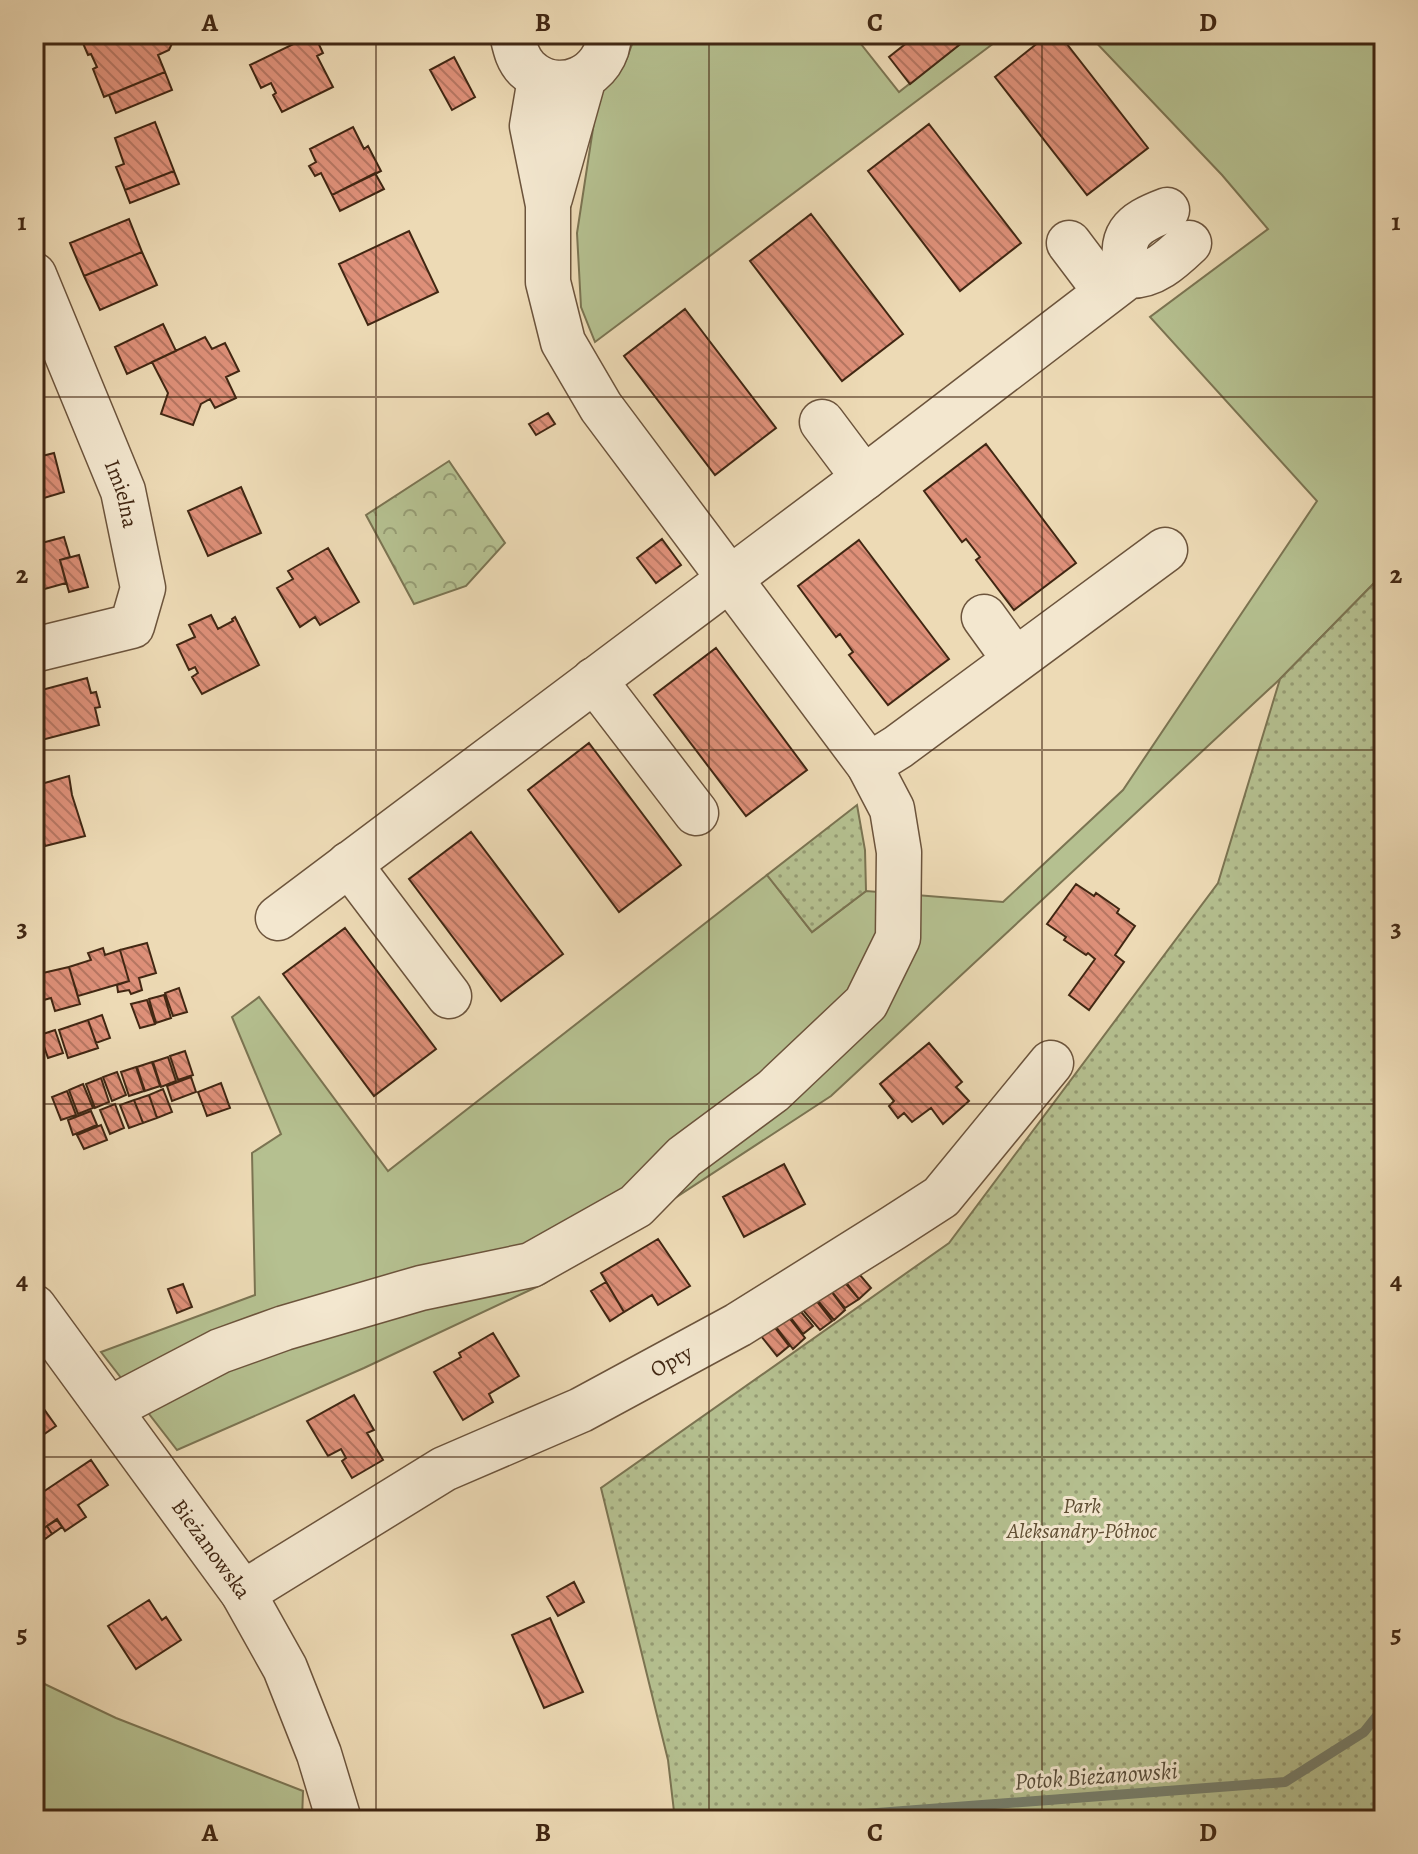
<svg xmlns="http://www.w3.org/2000/svg" width="1418" height="1854" viewBox="0 0 1418 1854" font-family="Alegreya,serif">
<defs>
<pattern id="forest-crowns" width="20" height="18" patternUnits="userSpaceOnUse" patternTransform="scale(2)"><rect width="20" height="18" fill="#b5c090"/><path d="M2 6a3 3 0 1 1 6 0M12 15a3 3 0 1 1 6 0" fill="none" stroke="#959c74"/></pattern>
<pattern id="park-dots" width="8" height="8" patternUnits="userSpaceOnUse" patternTransform="scale(2)"><rect width="8" height="8" fill="#b5c090"/><path d="M2 2h.1M6 6h.1" fill="none" stroke="#959c74" stroke-width="1.8" stroke-linecap="round"/></pattern>
<pattern id="building-back-hatch" width="6" height="6" patternUnits="userSpaceOnUse" patternTransform="scale(2)"><rect width="6" height="6" fill="#de9079"/><path d="M-1 5l2 2M0 0l6 6M5-1l2 2" fill="none" stroke="#b67662"/></pattern>
</defs>
<rect width="100%" height="100%" fill="#eddab5"/>
<filter id="stains"><feTurbulence type="fractalNoise" baseFrequency=".0025" numOctaves="4"/><feColorMatrix values="0 0 0 0 .2 0 0 0 0 .09 0 0 0 0 .02 0 0 0 .5 -.17"/></filter>
<radialGradient id="worn" r=".72"><stop offset=".6" stop-color="#630" stop-opacity="0"/><stop offset="1" stop-color="#630" stop-opacity=".3"/></radialGradient>
<path fill="#b5c090" stroke="#7b7452" stroke-width="2" d="M639,34H853L899,92L973,34H1006L595,342L581,307L577,233L598,96C609,84 621,72 627,58C631,48 631,42 639,34Z
M1088,34H1384V573L1280,679L831,1096L545,1283L364,1368L177,1450L101,1352L255,1295L252,1153L281,1134L232,1017L259,997L388,1171L767,875L812,932L866,891L1003,902L1123,790L1317,501L1150,317L1268,229L1222,175Z
M34,1679L116,1718L303,1791L302,1820H34Z"/>
<path fill="url(#forest-crowns)" stroke="#7b7452" stroke-width="2" d="M449,461L505,543L466,586L414,604L366,515Z"/>
<path fill="url(#park-dots)" stroke="#7b7452" stroke-width="2" d="M1384,573V1820H675L668,1760L601,1488L949,1243L1218,883L1280,679Z
M857,805L865,850L866,891L812,932L767,875Z"/>
<g fill="none" stroke-linecap="round" stroke-linejoin="round">
<path stroke="#76806e" stroke-width="10" d="M785,1820L1285,1782L1364,1732L1384,1707"/>
</g>
<path fill="url(#building-back-hatch)" stroke="#412713" stroke-width="2" d="M79,34H173L175,37L169,50L158,55L165,72L104,97L93,69L97,67L91,54L88,55Z
M314,34L323,53L317,56L333,87L282,112L273,95L276,93L271,83L261,88L250,65Z
M918,34H973L910,84L889,57Z
M1049,34H1059L1148,148L1087,195L995,77Z
M454,57L475,97L452,110L430,70Z
M165,72L172,90L116,113L109,95Z
M155,122L174,171L125,190L116,167L124,164L115,138Z
M929,124L1021,243L960,291L868,171Z
M353,127L364,149L368,146L381,171L332,195L321,173L315,176L309,166L316,162L310,149Z
M174,171L179,184L130,203L125,190Z
M375,173L384,189L340,211L332,195Z
M811,214L903,334L842,381L750,261Z
M129,219L142,252L84,276L70,243Z
M409,231L438,292L368,325L339,264Z
M142,252L157,285L100,310L84,276Z
M685,309L776,428L715,475L624,356Z
M163,324L176,351L127,374L115,347Z
M205,337L212,349L225,343L239,371L226,377L236,398L215,408L210,399L201,404L193,425L161,414L168,393L152,362Z
M548,413L555,424L536,435L529,424Z
M986,444L1076,563L1014,610L976,560L980,557L966,539L962,542L924,491Z
M54,453L64,492L34,501V458Z
M241,487L261,533L208,556L188,511Z
M64,537L70,557L60,560L66,583L34,592V545Z
M662,539L681,565L656,583L637,558Z
M859,540L949,659L888,705L849,655L853,652L840,634L836,637L798,586Z
M328,548L359,602L320,625L315,617L300,627L277,588L293,579L288,571Z
M79,555L88,587L69,592L60,560Z
M211,615L218,629L233,621L232,619L235,617L259,665L202,694L192,677L198,673L195,667L189,670L177,645L195,637L189,625Z
M716,648L807,770L746,816L654,695Z
M87,678L91,693L96,692L100,707L95,708L99,725L34,742V692Z
M589,743L681,865L619,912L528,790Z
M69,776L72,795L85,836L45,846L37,816L34,817V786Z
M471,832L563,954L501,1001L409,879Z
M1076,884L1094,896L1096,893L1119,909L1117,913L1135,926L1115,955L1124,962L1089,1010L1069,995L1095,959L1088,953L1086,955L1064,940L1066,937L1047,924Z
M345,928L436,1049L374,1096L283,974Z
M147,943L156,973L139,978L142,990L131,994L129,990L118,992L117,985L129,981L120,950Z
M103,948L105,955L120,950L129,981L78,996L69,967L91,960L88,953Z
M69,967L80,1004L55,1011L51,998L40,1001L34,975Z
M34,978L40,1001L34,1002Z
M179,988L187,1012L173,1016L165,993Z
M164,995L171,1018L156,1023L149,999Z
M147,1000L155,1024L140,1028L131,1004Z
M102,1015L110,1038L96,1043L88,1020Z
M88,1020L98,1048L68,1058L59,1030Z
M55,1030L63,1053L48,1058L40,1035Z
M929,1043L962,1082L956,1087L969,1101L943,1124L931,1108L912,1122L904,1113L898,1118L889,1106L894,1101L880,1084Z
M34,1048L42,1075L34,1078Z
M185,1051L193,1075L178,1080L170,1056Z
M168,1057L176,1081L161,1087L153,1062Z
M152,1062L160,1086L145,1091L137,1067Z
M136,1067L144,1091L129,1096L121,1072Z
M117,1072L126,1095L112,1101L103,1077Z
M191,1077L196,1092L172,1101L167,1086Z
M101,1078L109,1102L95,1108L86,1084Z
M221,1083L230,1108L207,1116L198,1092Z
M83,1084L93,1108L78,1114L69,1090Z
M163,1089L172,1112L157,1118L149,1095Z
M67,1091L76,1115L61,1120L52,1097Z
M149,1095L157,1118L143,1123L134,1100Z
M134,1100L143,1123L129,1128L120,1105Z
M115,1104L124,1128L110,1134L100,1110Z
M91,1111L97,1125L73,1135L68,1120Z
M101,1125L107,1140L84,1149L77,1135Z
M34,1154L41,1173L34,1175Z
M784,1164L805,1204L744,1237L723,1197Z
M658,1239L690,1286L658,1305L652,1295L624,1312L601,1273Z
M854,1268L871,1288L859,1299L842,1277Z
M841,1278L859,1299L845,1308L828,1287Z
M606,1282L624,1312L610,1321L591,1291Z
M183,1284L192,1307L177,1313L168,1289Z
M828,1287L845,1310L834,1320L814,1296Z
M815,1299L832,1321L820,1330L802,1309Z
M797,1307L813,1326L803,1334L788,1314Z
M786,1314L805,1338L793,1349L773,1323Z
M772,1324L789,1346L777,1356L761,1336Z
M493,1333L519,1376L489,1394L493,1402L463,1420L434,1372L461,1357L459,1353Z
M34,1395L56,1426L34,1441Z
M354,1395L374,1430L367,1433L383,1460L352,1478L342,1461L346,1458L341,1449L328,1456L307,1421Z
M91,1460L108,1485L78,1505L86,1517L65,1531L57,1519L34,1535V1498Z
M57,1520L62,1527L52,1534L47,1526Z
M47,1526L52,1534L45,1539L40,1531Z
M574,1582L584,1602L558,1616L547,1597Z
M149,1600L162,1620L166,1617L181,1640L136,1669L108,1626Z
M550,1618L583,1692L544,1708L512,1635Z"/>
<g fill="none" stroke-linecap="round" stroke-linejoin="round">
<defs>
<g id="minor">
<path d="M512,34C515,47 517,59 527,69C558,99 608,77 609,34"/>
<path d="M550,198L584,77"/>
<path d="M1069,243L1106,292"/>
<path id="s1" d="M34,275L123,491L143,588L132,626L34,650"/>
<path d="M1128,276C1118,235 1130,224 1167,210"/>
<path d="M822,422L864,478"/>
<path d="M984,617L1015,660"/>
<path d="M594,680L696,813"/>
<path d="M869,765L898,747L1165,550"/>
<path d="M349,864L449,996"/>
<path d="M278,918L864,478L1128,276C1153,277 1171,260 1189,243"/>
<path id="s2" d="M34,1307L243,1593L285,1668L319,1754L339,1820"/>
<path d="M109,1409L220,1351L284,1328L421,1288L531,1265L636,1206L684,1157L773,1091L866,1003L898,938L899,852L892,809L869,765L601,407L563,342L548,282V205L532,126L540,79"/>
<path id="s3" d="M243,1593L444,1469L581,1410L738,1325L893,1228L941,1197L1051,1063"/>
</g>
</defs>
<use href="#minor" stroke="#6c543c" stroke-width="47"/>
<use href="#minor" stroke="#f3e7cf" stroke-width="44"/>
</g>
<path fill="none" stroke="#412713" stroke-width="2" stroke-opacity="0.55" d="M376,34V1820M709,34V1820M1042,34V1820M34,397H1384M34,750H1384M34,1104H1384M34,1457H1384"/>
<g text-anchor="middle" dominant-baseline="central" stroke-width="6" stroke-linejoin="round" paint-order="stroke">
<g font-size="22" fill="#412713" stroke="#f3e7cf">
<text stroke="none"><textPath href="#s1" startOffset="236">Imielna</textPath></text>
<text stroke="none"><textPath href="#s3" startOffset="488">Opty</textPath></text>
<text stroke="none"><textPath href="#s2" startOffset="300">Bieżanowska</textPath></text>
</g>
<g font-size="22" font-style="italic" fill="#5e4d32" stroke="#f3e7cf">
<text x="1082" y="1506">Park<tspan x="1082" dy="25">Aleksandry-Północ</tspan></text>
</g>
<g font-size="24" font-style="italic" fill="#574c39" stroke="#f3e7cf">
<text transform="translate(1096 1776) rotate(-4)">Potok Bieżanowski</text>
</g>
</g>
<rect width="1418" height="1854" fill="none" stroke="#eddab5" stroke-width="88"/>
<rect x="44" y="44" width="1330" height="1766" fill="none" stroke="#412713" stroke-width="3"/>
<g font-size="26" text-anchor="middle" font-weight="bold" fill="#412713">
<text x="210" y="31">A</text>
<text x="543" y="31">B</text>
<text x="875" y="31">C</text>
<text x="1208" y="31">D</text>
<text x="22" y="230">1</text>
<text x="1396" y="230">1</text>
<text x="22" y="583">2</text>
<text x="1396" y="583">2</text>
<text x="22" y="936">3</text>
<text x="1396" y="936">3</text>
<text x="22" y="1289">4</text>
<text x="1396" y="1289">4</text>
<text x="22" y="1642">5</text>
<text x="1396" y="1642">5</text>
<text x="210" y="1841">A</text>
<text x="543" y="1841">B</text>
<text x="875" y="1841">C</text>
<text x="1208" y="1841">D</text>
</g>
<rect width="100%" height="100%" filter="url(#stains)"/>
<rect width="100%" height="100%" fill="url(#worn)"/>
</svg>
